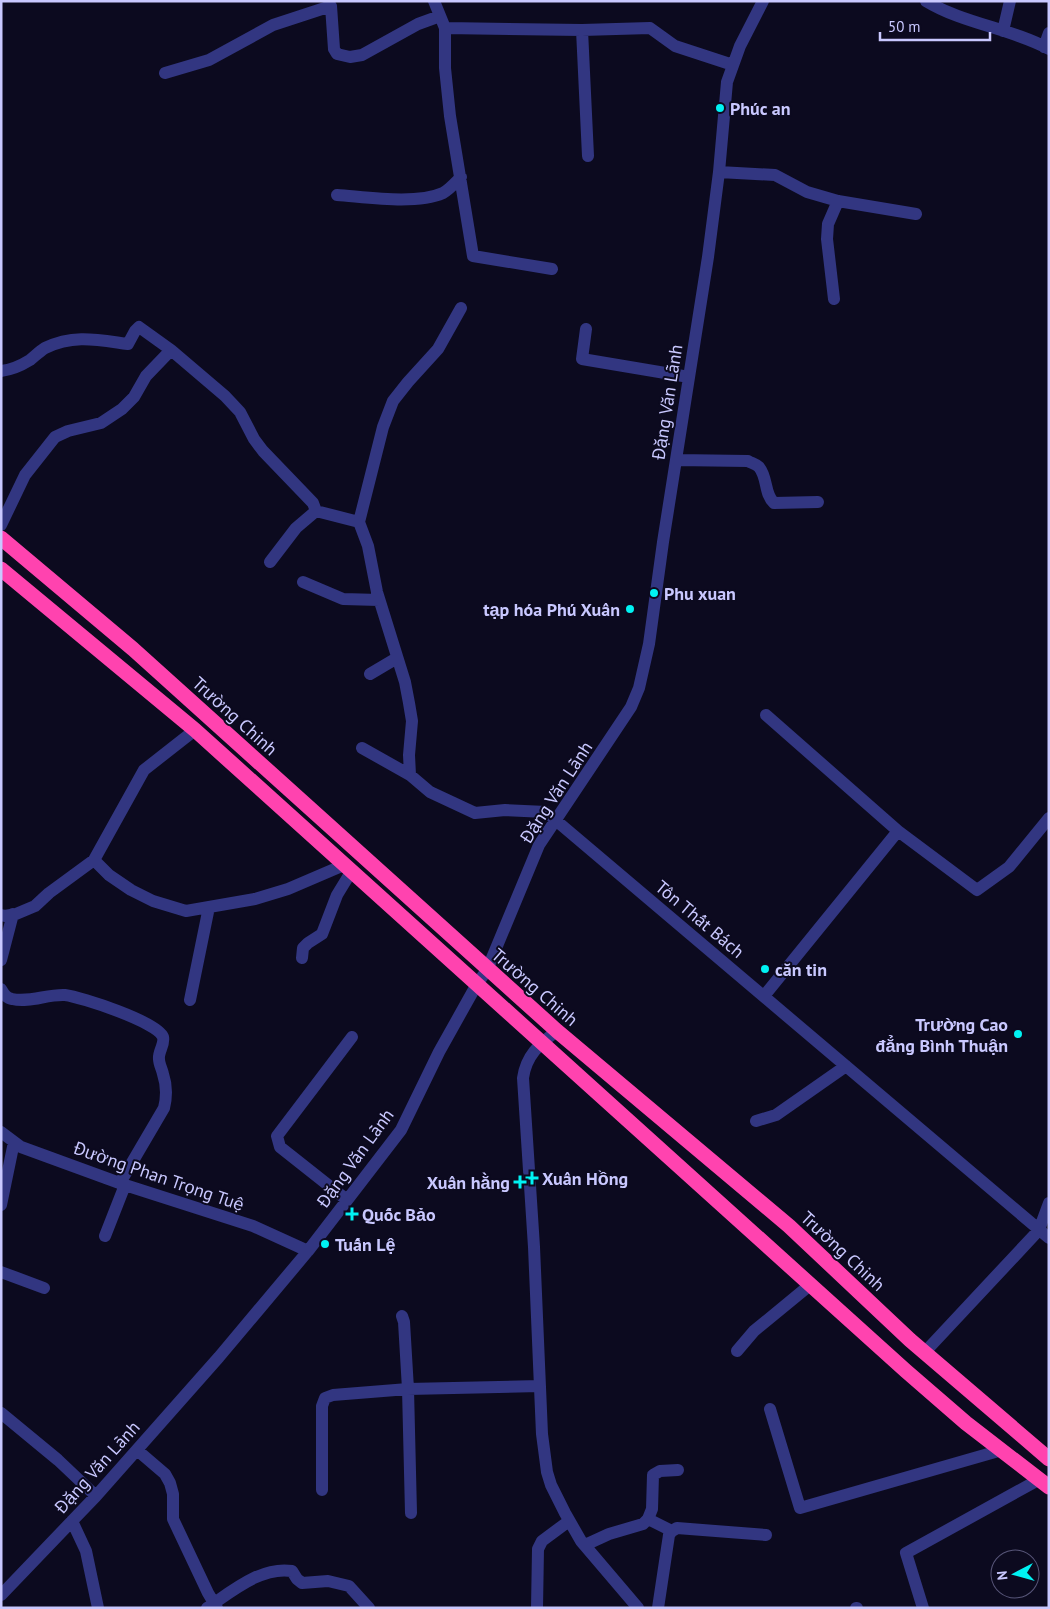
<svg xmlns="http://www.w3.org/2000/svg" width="1050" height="1609" viewBox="0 0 1050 1609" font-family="'PT Sans',sans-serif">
<rect width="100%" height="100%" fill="#0c0a1f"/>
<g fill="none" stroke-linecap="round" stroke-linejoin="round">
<path stroke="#323681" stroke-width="12" d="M434,1L445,28V68L450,116L473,256L552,269
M926,1C964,24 1010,28 1049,49
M445,28L582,30L650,28L675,46L733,65
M582,30L588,156
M1003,31L1010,1
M1044,47L1049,33
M165,73L209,60L273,25L331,6L334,49L337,54L350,57L362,55L418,24L440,16
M719,172L775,175L807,192L838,201L916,214
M337,195C366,197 416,205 443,193C450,189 455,183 461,177
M834,299L827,239L828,224L838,201
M461,308L438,349L408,382L393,401L383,427L359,522L368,546L377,592L405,682L409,703L412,721L409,755L410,775L430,792L475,813L505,810L546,812L1049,1238
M586,329L582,359L689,377
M1,371C10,370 22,365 30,360C35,356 40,351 45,348C74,334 98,340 128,344L135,331L139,327L171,350
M676,460L748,461C751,463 756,464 759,467C768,478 764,494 774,503L818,502
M1,525L25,475L55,437L68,431L101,423L122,409L134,397L146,376L171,350L225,396L240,412L254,439L263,451L313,503L316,511L359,522
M270,562L296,528L316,511
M303,582L343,599L379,600
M370,674L397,658
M766,715L898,831
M362,748L410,775
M94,860L144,770L195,730
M1,915L5,916L16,914L35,906L49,893L94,860L109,875L131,890L153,901L186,911L255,899L288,889L344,865
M302,958L303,948L308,943L322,934L337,895L351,872
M1,960L13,914
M1,989C4,994 6,998 12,999C30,1003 47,994 65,995C81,997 158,1022 163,1037C165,1044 158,1052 159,1059C159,1064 162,1069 163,1074C167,1086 167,1096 164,1108L120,1183
M764,996L898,831L977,890L1009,867L1049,818
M190,1000L209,907
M557,1031C539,1044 526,1056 523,1078L534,1247L542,1434L547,1472L551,1485L565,1513L581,1541L638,1608
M756,1121L776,1115L846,1066
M1,1132L21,1147L125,1185L253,1226L308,1251
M347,1200L280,1147L277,1136L352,1037
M1,1205L14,1142
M105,1236L125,1185
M1,1272L44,1288
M402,1316L404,1322L408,1389L411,1513
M737,1351L754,1331L810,1285
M924,1353L1039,1230L1049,1203
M770,1409L800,1508L1002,1450
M1,1413L58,1460L96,1496
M137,1450L165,1474L170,1483L173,1494V1519L208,1593L217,1608
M322,1490V1406L325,1398L333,1395L408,1389L540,1386
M648,1519L672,1531
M72,1521L86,1551L98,1608
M585,1545L609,1534L643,1524L648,1519L652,1509L653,1475L660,1471L678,1470
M1,1595L96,1496L219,1357L308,1251L401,1130L439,1052L477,984L487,970L539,845L631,707L639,688L649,644L663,542L708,257L719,172L727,82L740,46L763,1
M207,1608C231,1592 261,1566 292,1571L297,1579L302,1583L328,1581L349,1586L369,1608
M537,1608L538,1549L542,1541L569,1521
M658,1608L669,1535L672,1531L677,1528L766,1535
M856,1608H857
M923,1608L906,1553L1040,1479"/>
<path stroke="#ff43af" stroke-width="15" d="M1,538L133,649L557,1031L789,1226L910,1340L1049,1459
M1,569L195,730L906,1371L966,1423L1049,1487"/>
</g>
<g fill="#00f2f3" stroke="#0c0a1f" stroke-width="2">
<circle cx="720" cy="108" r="5"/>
<circle cx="654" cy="593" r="5"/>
<circle cx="630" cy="609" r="5"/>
<circle cx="765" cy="969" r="5"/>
<circle cx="1018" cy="1034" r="5"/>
<path d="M529.5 1170.5h5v5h5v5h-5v5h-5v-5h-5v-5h5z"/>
<path d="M517.5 1174.5h5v5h5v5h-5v5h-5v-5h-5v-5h5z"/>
<path d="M349.5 1206.5h5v5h5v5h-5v5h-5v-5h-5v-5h5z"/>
<circle cx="325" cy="1244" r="5"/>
</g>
<g text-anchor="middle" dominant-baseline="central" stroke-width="4" stroke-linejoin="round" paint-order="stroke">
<g font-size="18" font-weight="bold" fill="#c9c8ff" stroke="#0c0a1f" text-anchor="start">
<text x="730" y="108">Phúc an</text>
<text x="664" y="593">Phu xuan</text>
<text x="620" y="609" text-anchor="end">tạp hóa Phú Xuân</text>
<text x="775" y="969">căn tin</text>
<text x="1008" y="1024" text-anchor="end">Trường Cao<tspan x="1008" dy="21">đẳng Bình Thuận</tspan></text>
<text x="542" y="1178">Xuân Hồng</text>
<text x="510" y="1182" text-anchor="end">Xuân hằng</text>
<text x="362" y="1214">Quốc Bảo</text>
<text x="335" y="1244">Tuấn Lệ</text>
</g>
<g font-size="18" fill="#c9c8ff" stroke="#0c0a1f">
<text transform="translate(667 402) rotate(-81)">Đặng Văn Lãnh</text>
<text transform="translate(235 716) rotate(42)">Trường Chinh</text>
<text transform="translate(556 792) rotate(-57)">Đặng Văn Lãnh</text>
<text transform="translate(700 919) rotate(40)">Tôn Thất Bách</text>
<text transform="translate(535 987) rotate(41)">Trường Chinh</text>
<text transform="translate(355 1158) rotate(-54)">Đặng Văn Lãnh</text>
<text transform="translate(159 1176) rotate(19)">Đường Phan Trọng Tuệ</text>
<text transform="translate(843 1251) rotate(43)">Trường Chinh</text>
<text transform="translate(97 1467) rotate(-48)">Đặng Văn Lãnh</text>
</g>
</g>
<rect width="1050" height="1609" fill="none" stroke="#c9c8ff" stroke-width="5"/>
<g transform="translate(1015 1574) rotate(264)"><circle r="24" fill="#0c0a1f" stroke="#585679"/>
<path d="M0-4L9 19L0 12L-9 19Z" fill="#00f2f3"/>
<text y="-8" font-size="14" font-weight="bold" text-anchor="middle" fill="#c9c8ff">N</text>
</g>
<path d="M880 32v8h110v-8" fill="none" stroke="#c9c8ff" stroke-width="2.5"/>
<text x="888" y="32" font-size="15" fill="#c9c8ff" stroke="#0c0a1f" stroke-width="4" paint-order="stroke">50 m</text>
</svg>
